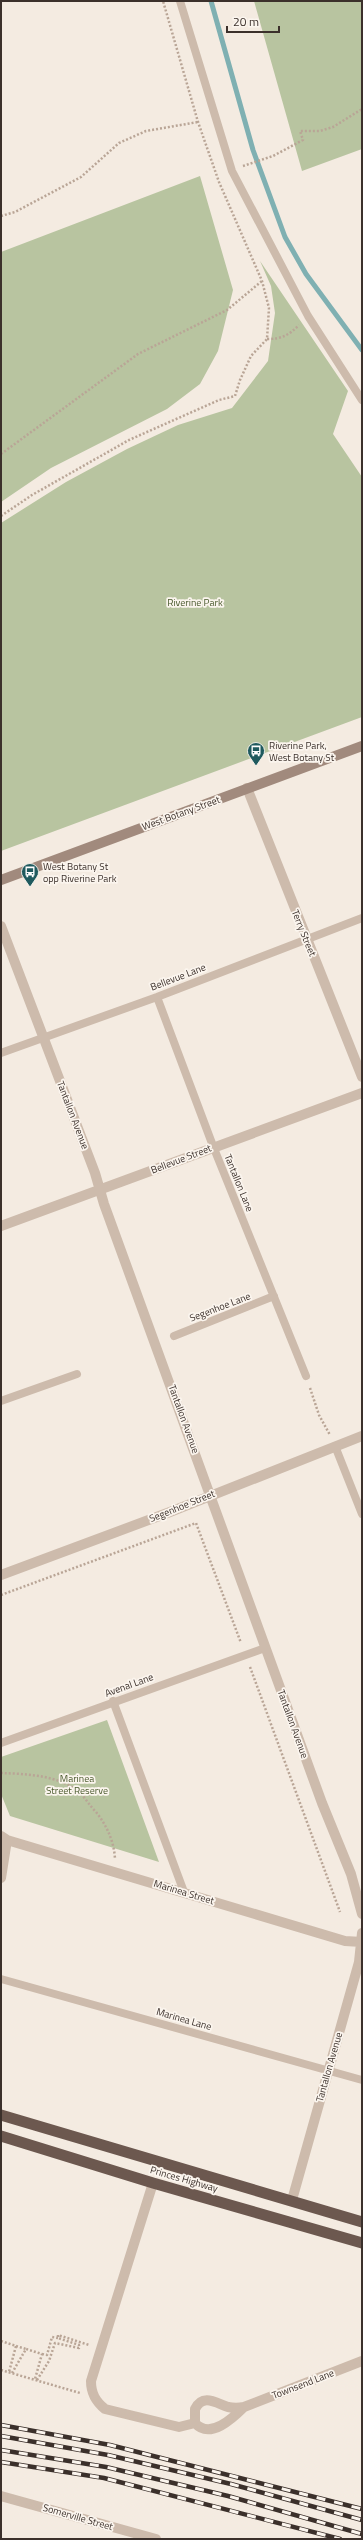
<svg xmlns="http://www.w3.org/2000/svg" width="363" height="2540" viewBox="0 0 363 2540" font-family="'Titillium Web',sans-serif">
<rect width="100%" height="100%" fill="#f4ebe1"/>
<path fill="#b8c4a0" d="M254,1H362V149L302,171Z
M200,176L233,290L218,351L200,384L167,409L51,468L1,502V252Z
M260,261L348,391L333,434L362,477V717L1,851V523L66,482L127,449L178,425L232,408L268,361L275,313L271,286Z
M107,1720L159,1862L10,1816L1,1794V1757Z"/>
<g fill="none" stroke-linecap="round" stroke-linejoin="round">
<path stroke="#7fb0b2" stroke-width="5" d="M211,1L253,150L285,237L306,274L362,350"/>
<path stroke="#b9a596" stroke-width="2.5" stroke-dasharray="2 2" stroke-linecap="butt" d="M243,166L273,156L303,140L300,131H320L333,127L362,109
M1,216L15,212L81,177L119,143L146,131L198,122
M267,339C282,339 289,335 299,325
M1,454L138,354L227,310L262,281
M1,516L32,495L129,440L219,400L235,396L240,380L251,356L267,339L269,308L262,281L219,182L198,122L163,1
M310,1388L319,1415L330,1435
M1,1595L196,1523L241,1643
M250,1667L340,1912
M1,1773C26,1774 60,1775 80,1793C86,1799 90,1806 96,1812C107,1826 114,1841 115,1859
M1,2341L16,2346L9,2372
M16,2346L26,2349
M42,2354L47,2355L52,2337L58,2338
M1,2370L80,2393
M12,2373L26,2349L42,2354L35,2379
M37,2380L49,2361L55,2343L79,2348V2345L58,2338V2335L89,2345"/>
<path stroke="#cdbbac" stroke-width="8" d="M180,1L232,171L308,316L362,400
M157,997L213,1146L306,1376
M1,1053L157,997L362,918
M174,1336L274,1296
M1,1401L77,1374
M335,1446L362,1514
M113,1701L184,1892
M1,1743L265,1648
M1,1979L362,2080"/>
<path stroke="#cdbbac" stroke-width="10" d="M247,788L362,1077
M1,926L95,1173L104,1204L322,1803L351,1874L362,1914
M1,1226L362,1093
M1,1575L170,1512L362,1436
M1,1836L7,1840L345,1941L362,1942
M1,1878L7,1840
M153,2183L91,2381C91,2393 95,2401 105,2409L179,2427L195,2423
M292,2200L359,1962L362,1933
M244,2407C233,2418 210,2440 195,2423V2409C203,2393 216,2403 228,2407C233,2408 239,2408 244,2407L362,2361"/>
<path stroke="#cdbbac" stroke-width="10" d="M1,2496L156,2539"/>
<path stroke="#a18a7d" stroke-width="10" d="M1,880L362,746"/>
<path stroke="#6c584f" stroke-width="11" d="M1,2115L362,2222
M1,2136L153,2183L362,2243"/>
<defs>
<path id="rail" d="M1,2425L110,2445L362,2509
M1,2436L108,2455L231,2484L362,2520
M1,2450L106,2467L228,2496L362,2534
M1,2462L104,2478L340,2539"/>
</defs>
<use href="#rail" stroke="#3b302b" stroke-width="4.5"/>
<use href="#rail" stroke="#fbf5ee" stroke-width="3" stroke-dasharray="9" stroke-linecap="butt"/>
</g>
<defs>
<symbol id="bus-pin" viewBox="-11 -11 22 30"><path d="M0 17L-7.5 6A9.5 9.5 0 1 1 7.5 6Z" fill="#1f5a5e" stroke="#fbf5ee"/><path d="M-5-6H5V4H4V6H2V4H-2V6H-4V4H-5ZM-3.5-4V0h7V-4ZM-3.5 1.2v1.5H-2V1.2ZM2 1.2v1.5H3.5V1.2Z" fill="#fff"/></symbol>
</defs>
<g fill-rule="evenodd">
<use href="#bus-pin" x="246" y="741" width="20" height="27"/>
<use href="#bus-pin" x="20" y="862" width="20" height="27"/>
</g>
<g text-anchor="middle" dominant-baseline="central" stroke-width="3.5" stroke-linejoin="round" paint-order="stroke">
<g font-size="10" fill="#4a5a2e" stroke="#fbf5ee">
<text x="195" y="602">Riverine Park</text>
<text x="77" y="1778">Marinea<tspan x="77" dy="12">Street Reserve</tspan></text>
</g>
<g font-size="10" fill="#3b302b" stroke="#fbf5ee" text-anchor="start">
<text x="269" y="745">Riverine Park,<tspan x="269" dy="12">West Botany St</tspan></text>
<text x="43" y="866">West Botany St<tspan x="43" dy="12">opp Riverine Park</tspan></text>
</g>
<g font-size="10" fill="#3b302b" stroke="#fbf5ee">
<text transform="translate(181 813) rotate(-20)">West Botany Street</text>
<text transform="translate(304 933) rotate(68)">Terry Street</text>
<text transform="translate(178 977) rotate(-21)">Bellevue Lane</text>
<text transform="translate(73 1115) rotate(69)">Tantallon Avenue</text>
<text transform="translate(181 1159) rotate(-21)">Bellevue Street</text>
<text transform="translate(239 1183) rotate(68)">Tantallon Lane</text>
<text transform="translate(220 1307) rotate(-21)">Segenhoe Lane</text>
<text transform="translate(184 1419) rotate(70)">Tantallon Avenue</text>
<text transform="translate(182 1506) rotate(-22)">Segenhoe Street</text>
<text transform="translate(129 1685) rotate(-20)">Avenal Lane</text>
<text transform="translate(293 1724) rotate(70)">Tantallon Avenue</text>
<text transform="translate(184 1892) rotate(17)">Marinea Street</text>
<text transform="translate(184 2019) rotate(16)">Marinea Lane</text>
<text transform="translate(329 2067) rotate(-74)">Tantallon Avenue</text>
<text transform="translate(184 2179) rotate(16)">Princes Highway</text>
<text transform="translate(303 2384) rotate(-21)">Townsend Lane</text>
<text transform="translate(78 2517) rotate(16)">Somerville Street</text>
</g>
</g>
<rect width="363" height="2540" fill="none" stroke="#3b302b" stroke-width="4"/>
<path d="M227 26v6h52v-6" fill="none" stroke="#3b302b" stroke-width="2"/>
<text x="233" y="26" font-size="12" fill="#3b302b" stroke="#fbf5ee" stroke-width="3" paint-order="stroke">20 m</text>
</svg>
